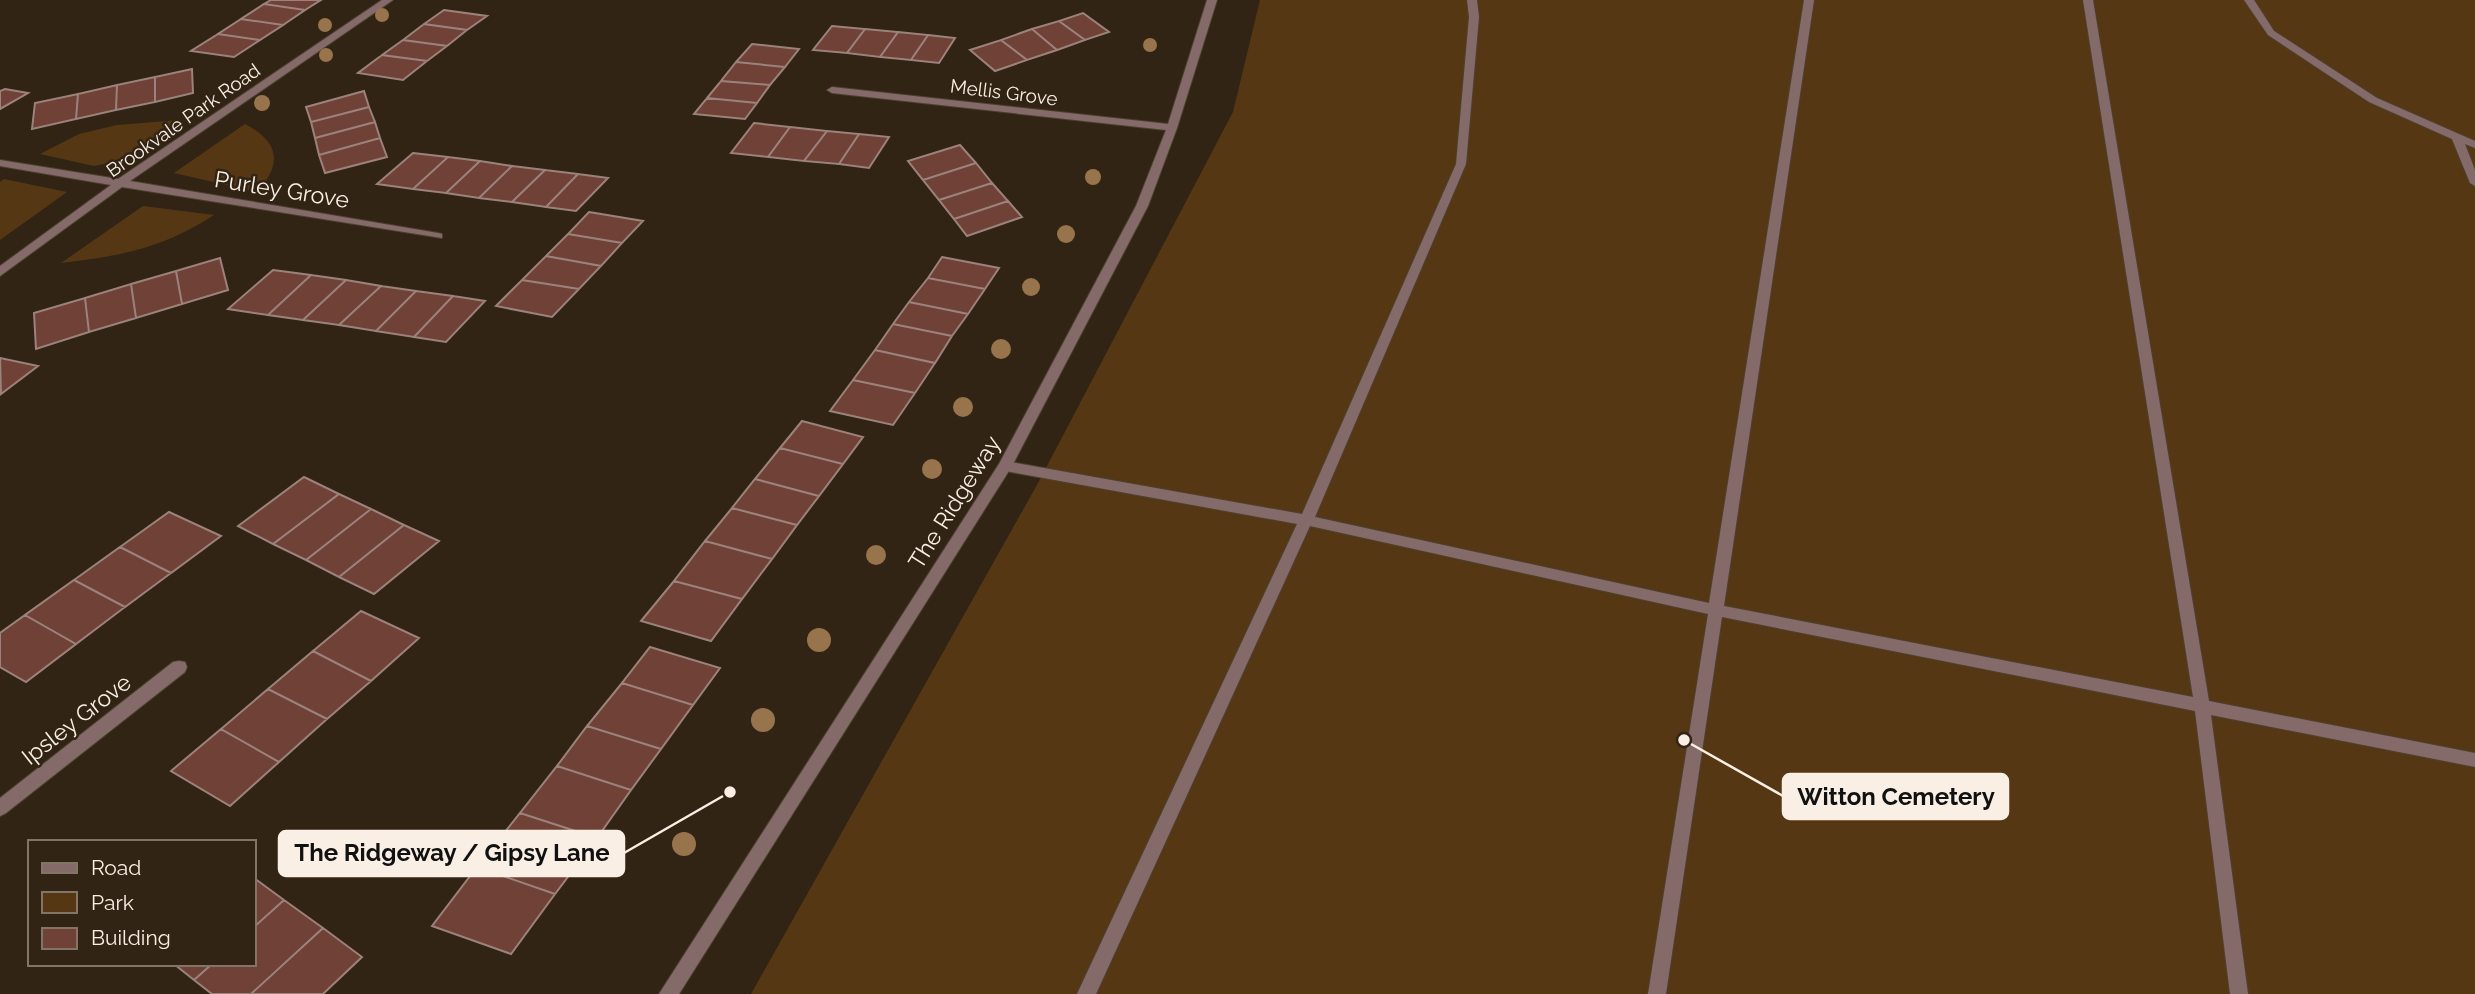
<svg xmlns="http://www.w3.org/2000/svg" width="2475" height="994" viewBox="0 0 2475 994" font-family="Raleway,sans-serif">
<rect width="100%" height="100%" fill="#322414"/>
<path fill="#553813" d="M1260,0H2475V994H751L1037,485L1233,112Z
M180,120L118,161L94,166L40,154L79,134L117,125Z
M245,124C279,142 283,163 257,192L174,173Z
M4,179L67,192L0,240V182Z
M143,206L214,215C163,248 121,256 61,263Z"/>
<path fill="#704136" stroke="#9c827c" stroke-width="2" d="M271,0H321L305,10L264,4Z
M264,4L305,10L283,25L241,19Z
M444,10L487,16L467,30L424,24Z
M1083,13L1109,32L1085,40L1059,21Z
M241,19L283,25L260,40L218,34Z
M1059,21L1085,40L1057,50L1032,29Z
M424,24L467,30L447,46L403,40Z
M832,26L865,29L847,53L813,50Z
M865,29L898,32L880,57L847,53Z
M1032,29L1057,50L1027,60L1001,40Z
M898,32L928,35L911,60L880,57Z
M218,34L260,40L234,57L191,51Z
M928,35L955,38L939,63L911,60Z
M403,40L447,46L427,61L382,55Z
M1001,40L1027,60L995,71L970,50Z
M752,44L799,49L785,67L736,62Z
M382,55L427,61L403,80L358,73Z
M736,62L785,67L770,85L721,81Z
M192,69L193,93L155,102V77Z
M155,77V102L116,110L117,85Z
M721,81L770,85L757,103L707,98Z
M117,85L116,110L76,119L78,94Z
M5,89L28,93L0,109V91Z
M364,91L369,107L311,122L306,107Z
M78,94L76,119L32,129L35,103Z
M707,98L757,103L745,119L694,114Z
M369,107L375,122L315,138L311,122Z
M375,122L380,138L319,155L315,138Z
M754,123L790,127L768,157L731,153Z
M790,127L827,131L804,161L768,157Z
M827,131L859,134L839,164L804,161Z
M859,134L889,137L869,168L839,164Z
M380,138L387,157L325,173L319,155Z
M960,145L976,163L923,180L908,161Z
M413,153L448,157L413,189L377,184Z
M448,157L480,161L446,193L413,189Z
M480,161L512,166L479,198L446,193Z
M976,163L992,183L939,200L923,180Z
M512,166L545,170L512,202L479,198Z
M545,170L578,174L546,207L512,202Z
M578,174L608,178L576,211L546,207Z
M992,183L1008,201L954,219L939,200Z
M1008,201L1022,217L967,236L954,219Z
M589,212L643,221L622,243L568,234Z
M568,234L622,243L601,266L546,256Z
M546,256L601,266L579,289L522,280Z
M942,257L999,268L985,289L928,278Z
M220,258L228,290L182,304L176,271Z
M273,270L311,275L268,315L228,309Z
M176,271L182,304L136,318L131,284Z
M311,275L346,280L303,320L268,315Z
M928,278L985,289L968,314L909,302Z
M346,280L381,286L339,325L303,320Z
M522,280L579,289L552,317L496,306Z
M131,284L136,318L89,332L85,298Z
M381,286L416,291L376,331L339,325Z
M416,291L453,296L414,337L376,331Z
M453,296L485,301L446,342L414,337Z
M85,298L89,332L36,349L34,313Z
M909,302L968,314L952,336L893,324Z
M893,324L952,336L935,363L875,350Z
M875,350L935,363L915,393L853,380Z
M0,358L38,366L1,394Z
M853,380L915,393L893,425L830,411Z
M802,421L863,437L843,464L780,448Z
M780,448L843,464L819,496L755,479Z
M304,477L339,494L273,544L238,526Z
M755,479L819,496L797,525L732,508Z
M339,494L371,509L306,560L273,544Z
M732,508L797,525L772,559L705,541Z
M371,509L404,525L339,577L306,560Z
M169,512L221,536L171,573L120,547Z
M404,525L439,541L374,594L339,577Z
M705,541L772,559L742,599L674,581Z
M120,547L171,573L125,607L74,580Z
M74,580L125,607L76,644L25,615Z
M674,581L742,599L711,641L641,621Z
M361,611L419,638L371,681L313,651Z
M25,615L76,644L26,682L0,667V633Z
M650,647L720,668L693,705L622,683Z
M313,651L371,681L327,719L268,689Z
M622,683L693,705L661,749L587,726Z
M268,689L327,719L279,762L221,729Z
M587,726L661,749L631,790L557,766Z
M221,729L279,762L230,806L171,771Z
M557,766L631,790L597,838L520,813Z
M520,813L597,838L555,894L477,867Z
M477,867L555,894L511,954L432,926Z
M254,878L284,900L254,927Z
M284,900L323,928L251,994H212L194,980L212,964H254V927Z
M323,928L362,957L323,994H251Z
M174,964H212L194,980Z"/>
<g fill="none" stroke-linecap="round" stroke-linejoin="round">
<defs>
<path id="lane" d="M1467,0H1477L1479,17L1466,164L1315,517L1709,603L1804,0H1814L1724,606L2193,697L2083,0H2093L2209,701L2475,753V767L2211,715L2248,994H2230L2195,711L1722,617L1666,994H1648L1708,614L1310,526L1096,994H1077L1297,524L1005,471L998,466L1005,461L1302,514L1456,164L1469,17Z
M2244,0H2254L2274,31L2377,98L2475,141V148L2465,144L2475,170V186L2470,183L2452,139L2369,102L2268,35Z"/>
<path id="street" d="M382,0H393L130,181L438,233L442,234V238L122,187L0,276V266L111,185L0,166V160L118,179Z
M1207,0H1217L1177,128L1148,206L1012,466L679,994H659L999,464L1136,206L1166,130L832,93L827,90L832,87L1168,124Z
M179,661L185,662L187,667L185,672L6,813L0,816V798L173,662Z"/>
</defs>
<use href="#lane" stroke="#4e4031" stroke-width="2"/>
<use href="#street" stroke="#4e4031" stroke-width="2"/>
<use href="#lane" fill="#846b69" fill-rule="evenodd"/>
<use href="#street" fill="#846b69" fill-rule="evenodd"/>
</g>
<g fill="#98744c">
<circle cx="382" cy="15" r="7"/>
<circle cx="325" cy="25" r="7"/>
<circle cx="1150" cy="45" r="7"/>
<circle cx="326" cy="55" r="7"/>
<circle cx="262" cy="103" r="8"/>
<circle cx="1093" cy="177" r="8"/>
<circle cx="1066" cy="234" r="9"/>
<circle cx="1031" cy="287" r="9"/>
<circle cx="1001" cy="349" r="10"/>
<circle cx="963" cy="407" r="10"/>
<circle cx="932" cy="469" r="10"/>
<circle cx="876" cy="555" r="10"/>
<circle cx="819" cy="640" r="12"/>
<circle cx="763" cy="720" r="12"/>
<circle cx="684" cy="844" r="12"/>
</g>
<g text-anchor="middle" dominant-baseline="central" stroke-width="5" stroke-linejoin="round" paint-order="stroke">
<g font-size="19" fill="#f9efe5" stroke="#322414">
<text transform="translate(1004 92) rotate(7)">Mellis Grove</text>
<text transform="translate(183 120) rotate(-35)">Brookvale Park Road</text>
</g>
<g font-size="23" fill="#f9efe5" stroke="#322414">
<text transform="translate(282 189) rotate(9)">Purley Grove</text>
<text transform="translate(954 502) rotate(-58)">The Ridgeway</text>
<text transform="translate(76 719) rotate(-38)">Ipsley Grove</text>
</g>
</g>
<path fill="none" stroke="#f9efe5" stroke-width="2.5" d="M1684 740L1783 796M730 792L624 853"/>
<g fill="#f9efe5" stroke="#322414" stroke-width="2.5">
<circle cx="1684" cy="740" r="7"/>
<circle cx="730" cy="792" r="7"/>
</g>
<g fill="#f9efe5" stroke="#f9efe5" stroke-width="2.5">
<rect x="1783" y="774" width="225" height="45" rx="7"/>
<rect x="279" y="831" width="345" height="45" rx="7"/>
</g>
<g font-size="24" text-anchor="middle" font-weight="bold" fill="#111">
<text x="1896" y="805">Witton Cemetery</text>
<text x="452" y="861">The Ridgeway / Gipsy Lane</text>
</g>
<rect x="28" y="840" width="228" height="126" fill="#322414" stroke="#827568" stroke-width="2"/>
<rect x="42" y="863" width="35" height="10" fill="#846b69" stroke="#827568" stroke-width="2"/>
<text x="91" y="875" font-size="21" fill="#f9efe5">Road</text>
<rect x="42" y="892" width="35" height="21" fill="#553813" stroke="#827568" stroke-width="2"/>
<text x="91" y="910" font-size="21" fill="#f9efe5">Park</text>
<rect x="42" y="928" width="35" height="21" fill="#704136" stroke="#827568" stroke-width="2"/>
<text x="91" y="945" font-size="21" fill="#f9efe5">Building</text>
</svg>
